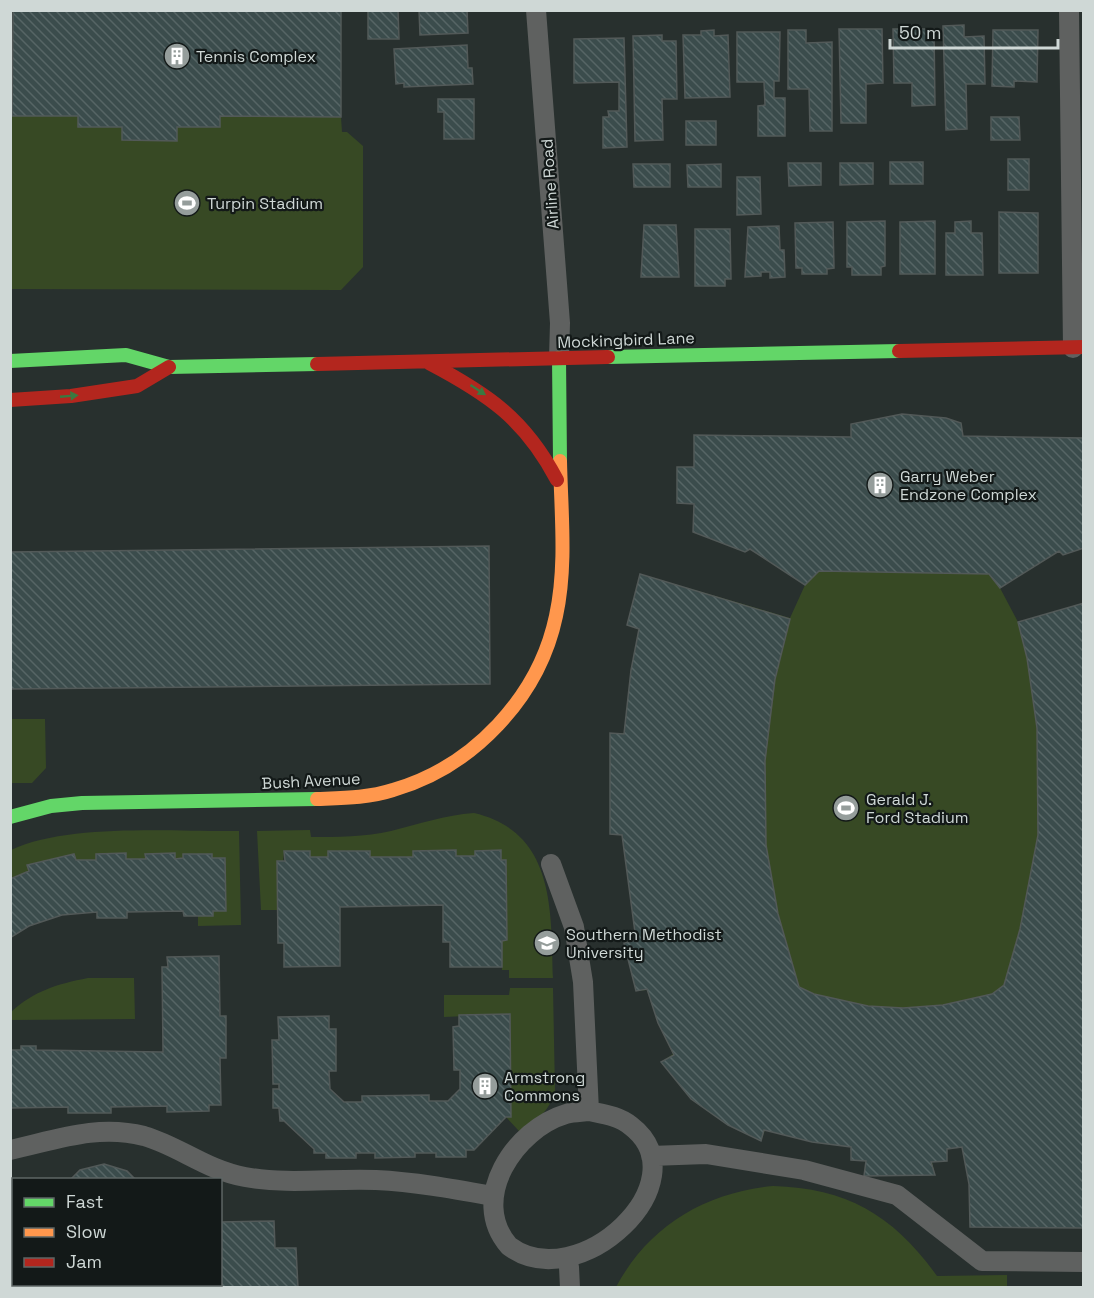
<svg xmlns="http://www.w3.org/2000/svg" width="1094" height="1298" viewBox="0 0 1094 1298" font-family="'Space Grotesk',sans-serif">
<defs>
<pattern id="building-back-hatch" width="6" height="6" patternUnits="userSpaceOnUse" patternTransform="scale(1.5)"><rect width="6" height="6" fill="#3b4c4c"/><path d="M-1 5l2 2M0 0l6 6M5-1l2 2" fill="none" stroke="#566565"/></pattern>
</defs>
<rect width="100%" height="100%" fill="#28302e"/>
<path fill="#374924" d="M11,101L12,116H78L122,127V140L177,141V127H220V116L341,117L342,132H347L363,146V267L341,290L11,289Z
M902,414L946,418L961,423L963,436L1083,438V548L1063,555L1059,551L1000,588L1018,622L1083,603V1228L970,1227L969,1184L962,1147L947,1149L932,1162L935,1175L864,1176L866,1161L851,1160V1147L812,1142L765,1130L761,1141L728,1125L691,1099L661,1062L673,1054L658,1023L647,990L636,991L624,943L636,940L622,835L610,834V733H624L631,670L639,629L627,625L640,574L790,618L805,585L750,549L745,552L693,532L694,504L677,503V467H694V435L851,437V424Z
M11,719H45L46,768L32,783H11Z
M474,813C555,832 551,909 553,978H509V970H502V941L507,940L506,861L501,860V850L475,851V856H456V850L413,857H370V851H328V857H310L284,852L278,910H261L257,831L310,830L311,837C337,837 365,837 391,831C419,824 445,815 474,813Z
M239,831L241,925L198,926V916H213V911H225V858H212V854H183V858L175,859V853L146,854V859H126V853L97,854L96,860H76L74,854L27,865L29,871L11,879V850C69,823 173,832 239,831Z
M88,978H134L135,1019L11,1020V1012C34,991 57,984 88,978Z
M510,988H553L555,1091C549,1113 537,1119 519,1131L506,1117H511L510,1014L444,1017V995H509Z
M773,1186C848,1188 894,1216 937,1276L1007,1275V1287H616C649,1226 704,1193 773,1186Z"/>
<path fill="url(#building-back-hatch)" stroke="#525958" stroke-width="1.5" d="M13,10H341V117L220,116V127H177V141L122,140V127H78V116H12Z
M368,10H398L399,39H368Z
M419,10H467L468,33L420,35Z
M964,25V37L984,36L985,84H966L967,129L946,130L943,26Z
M839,29H882L883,83L866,84V123H841Z
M893,29H934L935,105L912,106V83H894Z
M714,30V36L728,35L730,97L685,98L683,35H701V31Z
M788,30H806V43L832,42V131H810L809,89H788Z
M993,30H1038L1037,82L1014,81V87L992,86Z
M737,32H780L779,81H774V98H785V136H758V106L765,105L764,82H737Z
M662,35V41H676L677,99H662L663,140L635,141L633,36Z
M624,38L627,147L603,148V117H609L608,111H619V82L574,83V39Z
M467,45L468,68H472L473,84L404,87V83L396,84L394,49Z
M438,99H474V139H444V112H438Z
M991,117H1019L1020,140H991Z
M686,121H716V145H686Z
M1008,159H1029V190H1008Z
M890,162H923V184H890Z
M788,163H821V185L789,186Z
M840,163H873V184L840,185Z
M633,164H670V187H634Z
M721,164V187H688L687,165Z
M737,177H760L761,214L737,215Z
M999,212L1038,213V273H999Z
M885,221V266L881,267V275H852V267H847V222Z
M935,221V274H900V222Z
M971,221V233H982L983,275H946V233H955V222Z
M833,222L834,268L827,269V274H802V268H796L795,223Z
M644,225H676L679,277H641Z
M779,226L780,250H784L785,277L770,278V272H761V276L745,277L748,227Z
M695,229H730L731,279H725V286H695Z
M902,414L946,418L961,423L963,436L1084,438V548L1063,555L1059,551L1000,588L989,574L819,571L805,585L750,549L745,552L693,532L694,504L677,503V467H694V435L851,437V424Z
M489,546L490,684L10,689V552Z
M640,574L790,619L775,679L765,761L766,845L778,914L799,987L814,994L868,1006L903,1008L943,1005L992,994L1004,985L1020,929L1038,835L1037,728L1027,658L1018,622L1084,603V1228L970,1227L969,1184L962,1147L947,1149V1161L931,1162L935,1175L864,1176L866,1161L851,1160V1147L812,1142L764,1130L761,1141L728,1125L691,1099L661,1062L674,1055L658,1023L647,989L636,991L624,943L636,940L622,835L610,834V733L624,734L631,670L639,629L627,625Z
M456,850V856H475V851L501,850V860H506L507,940L502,941V967H450V942H443V905L340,907V966L284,967V943H278L277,861H285L284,851H310V857H328V851H370V857H413V851Z
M126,853V859H146L145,854L175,853V859L183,858V854H212V858H225L226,911H213V916H184L183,911L127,912V918H97V912L62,915L29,926L10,938V879L29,871L27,865L74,854L76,860H96V854Z
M219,956L220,1016H226V1058H220L221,1105H209V1111L167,1112V1106L111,1107V1113H68V1107L10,1108V1050H21V1046H36V1050L163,1052L162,967H168L167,957Z
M510,1014L511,1117H506L474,1150H466V1157H436V1153H415V1157L375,1158V1153H356V1158H326V1153H314V1149L284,1121H280L279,1108H273V1089H279V1084H273L272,1040H279L278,1017L329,1016V1029H336V1071H329L330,1089L344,1102H362V1096L429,1095V1101H448L460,1089V1070H454L453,1027L459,1026V1015Z
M104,1164L127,1171L136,1180H70L80,1170Z
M274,1221L275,1248H296L298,1288H186V1284H220V1222Z
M14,1284H186V1288H10Z"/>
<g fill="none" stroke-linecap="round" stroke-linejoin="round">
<path stroke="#5f6160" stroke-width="20" d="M536,10L560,323L559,358
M1069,10L1073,348
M551,864L574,927L583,982L589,1111
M589,1111C603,1114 619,1116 631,1126C703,1181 578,1298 509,1246C468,1199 515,1129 566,1114C573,1112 581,1112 589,1111Z
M10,1150C56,1140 97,1124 144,1136C179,1146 206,1170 245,1177C288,1185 333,1178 376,1180C416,1182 454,1189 493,1196
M651,1156L706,1154L804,1170L897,1195L982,1261L1084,1262
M569,1267L570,1288"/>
<path stroke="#63d668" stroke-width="14" d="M608,357L899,351
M559,358L560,461
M10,361L126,355L169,367L317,364
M10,817L51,806L82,803L317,799"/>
<path stroke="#ff974d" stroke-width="14" d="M317,799C343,798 368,798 393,790C473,767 539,697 556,616C567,566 561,512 560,461"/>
<path stroke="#b3261e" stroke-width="14" d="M899,351L1084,347
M429,363C488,394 525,419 557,480
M317,364L608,357
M10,400L71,396L137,386L169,367"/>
</g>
<defs><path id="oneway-solid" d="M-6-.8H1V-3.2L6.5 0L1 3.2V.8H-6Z" transform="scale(1.5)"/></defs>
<g fill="#3b7840">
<use href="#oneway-solid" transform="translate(478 390) rotate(33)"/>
<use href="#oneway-solid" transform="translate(69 396) rotate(-5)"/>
</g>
<defs>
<symbol id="building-disc" viewBox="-11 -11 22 22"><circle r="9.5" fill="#959d9b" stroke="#131918"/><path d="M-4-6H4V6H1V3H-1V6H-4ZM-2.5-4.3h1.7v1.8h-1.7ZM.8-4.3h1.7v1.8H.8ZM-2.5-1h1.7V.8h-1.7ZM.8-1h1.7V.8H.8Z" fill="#fff"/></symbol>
<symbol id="stadium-disc" viewBox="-11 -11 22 22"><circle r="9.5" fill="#959d9b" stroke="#131918"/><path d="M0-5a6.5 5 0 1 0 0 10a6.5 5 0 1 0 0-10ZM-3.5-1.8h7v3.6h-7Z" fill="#fff"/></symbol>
<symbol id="university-disc" viewBox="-11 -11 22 22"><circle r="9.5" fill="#959d9b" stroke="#131918"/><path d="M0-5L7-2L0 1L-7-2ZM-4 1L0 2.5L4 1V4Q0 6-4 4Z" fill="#fff"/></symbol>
</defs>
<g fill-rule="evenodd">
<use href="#building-disc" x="162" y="41" width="30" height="30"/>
<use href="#stadium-disc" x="172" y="188" width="30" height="30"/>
<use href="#building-disc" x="865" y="470" width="30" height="30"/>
<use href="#stadium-disc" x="831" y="793" width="30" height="30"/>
<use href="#university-disc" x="532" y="928" width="30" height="30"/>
<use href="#building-disc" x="470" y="1071" width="30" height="30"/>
</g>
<g text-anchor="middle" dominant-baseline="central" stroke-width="4.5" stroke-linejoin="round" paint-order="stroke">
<g font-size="16" fill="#cfd8d6" stroke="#131918" text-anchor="start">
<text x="196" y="56">Tennis Complex</text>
<text x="207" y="203">Turpin Stadium</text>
<text x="900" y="476">Garry Weber<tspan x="900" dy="18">Endzone Complex</tspan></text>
<text x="866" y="799">Gerald J.<tspan x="866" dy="18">Ford Stadium</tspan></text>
<text x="566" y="934">Southern Methodist<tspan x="566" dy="18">University</tspan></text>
<text x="504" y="1077">Armstrong<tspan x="504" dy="18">Commons</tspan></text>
</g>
<g font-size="16" fill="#cfd8d6" stroke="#131918">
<text transform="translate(550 184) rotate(-94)">Airline Road</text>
<text transform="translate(626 340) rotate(-2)">Mockingbird Lane</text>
<text transform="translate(311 781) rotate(-3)">Bush Avenue</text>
</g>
</g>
<rect width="1094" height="1298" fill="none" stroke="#cfd8d6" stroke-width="24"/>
<rect x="12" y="1178" width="210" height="108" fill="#131918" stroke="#5e6564" stroke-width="1.5"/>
<rect x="24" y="1198" width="30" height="9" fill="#63d668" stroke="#5e6564" stroke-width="1.5"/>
<text x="66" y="1208" font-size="18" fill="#cfd8d6">Fast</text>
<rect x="24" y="1228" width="30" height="9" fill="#ff974d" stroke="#5e6564" stroke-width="1.5"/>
<text x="66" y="1238" font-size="18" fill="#cfd8d6">Slow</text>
<rect x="24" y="1258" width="30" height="9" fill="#b3261e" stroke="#5e6564" stroke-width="1.5"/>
<text x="66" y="1268" font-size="18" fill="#cfd8d6">Jam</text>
<path d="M890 39v9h168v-9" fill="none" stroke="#cfd8d6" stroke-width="3"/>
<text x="899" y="39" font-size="18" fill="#cfd8d6" stroke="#131918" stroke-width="4.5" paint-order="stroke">50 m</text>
</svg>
